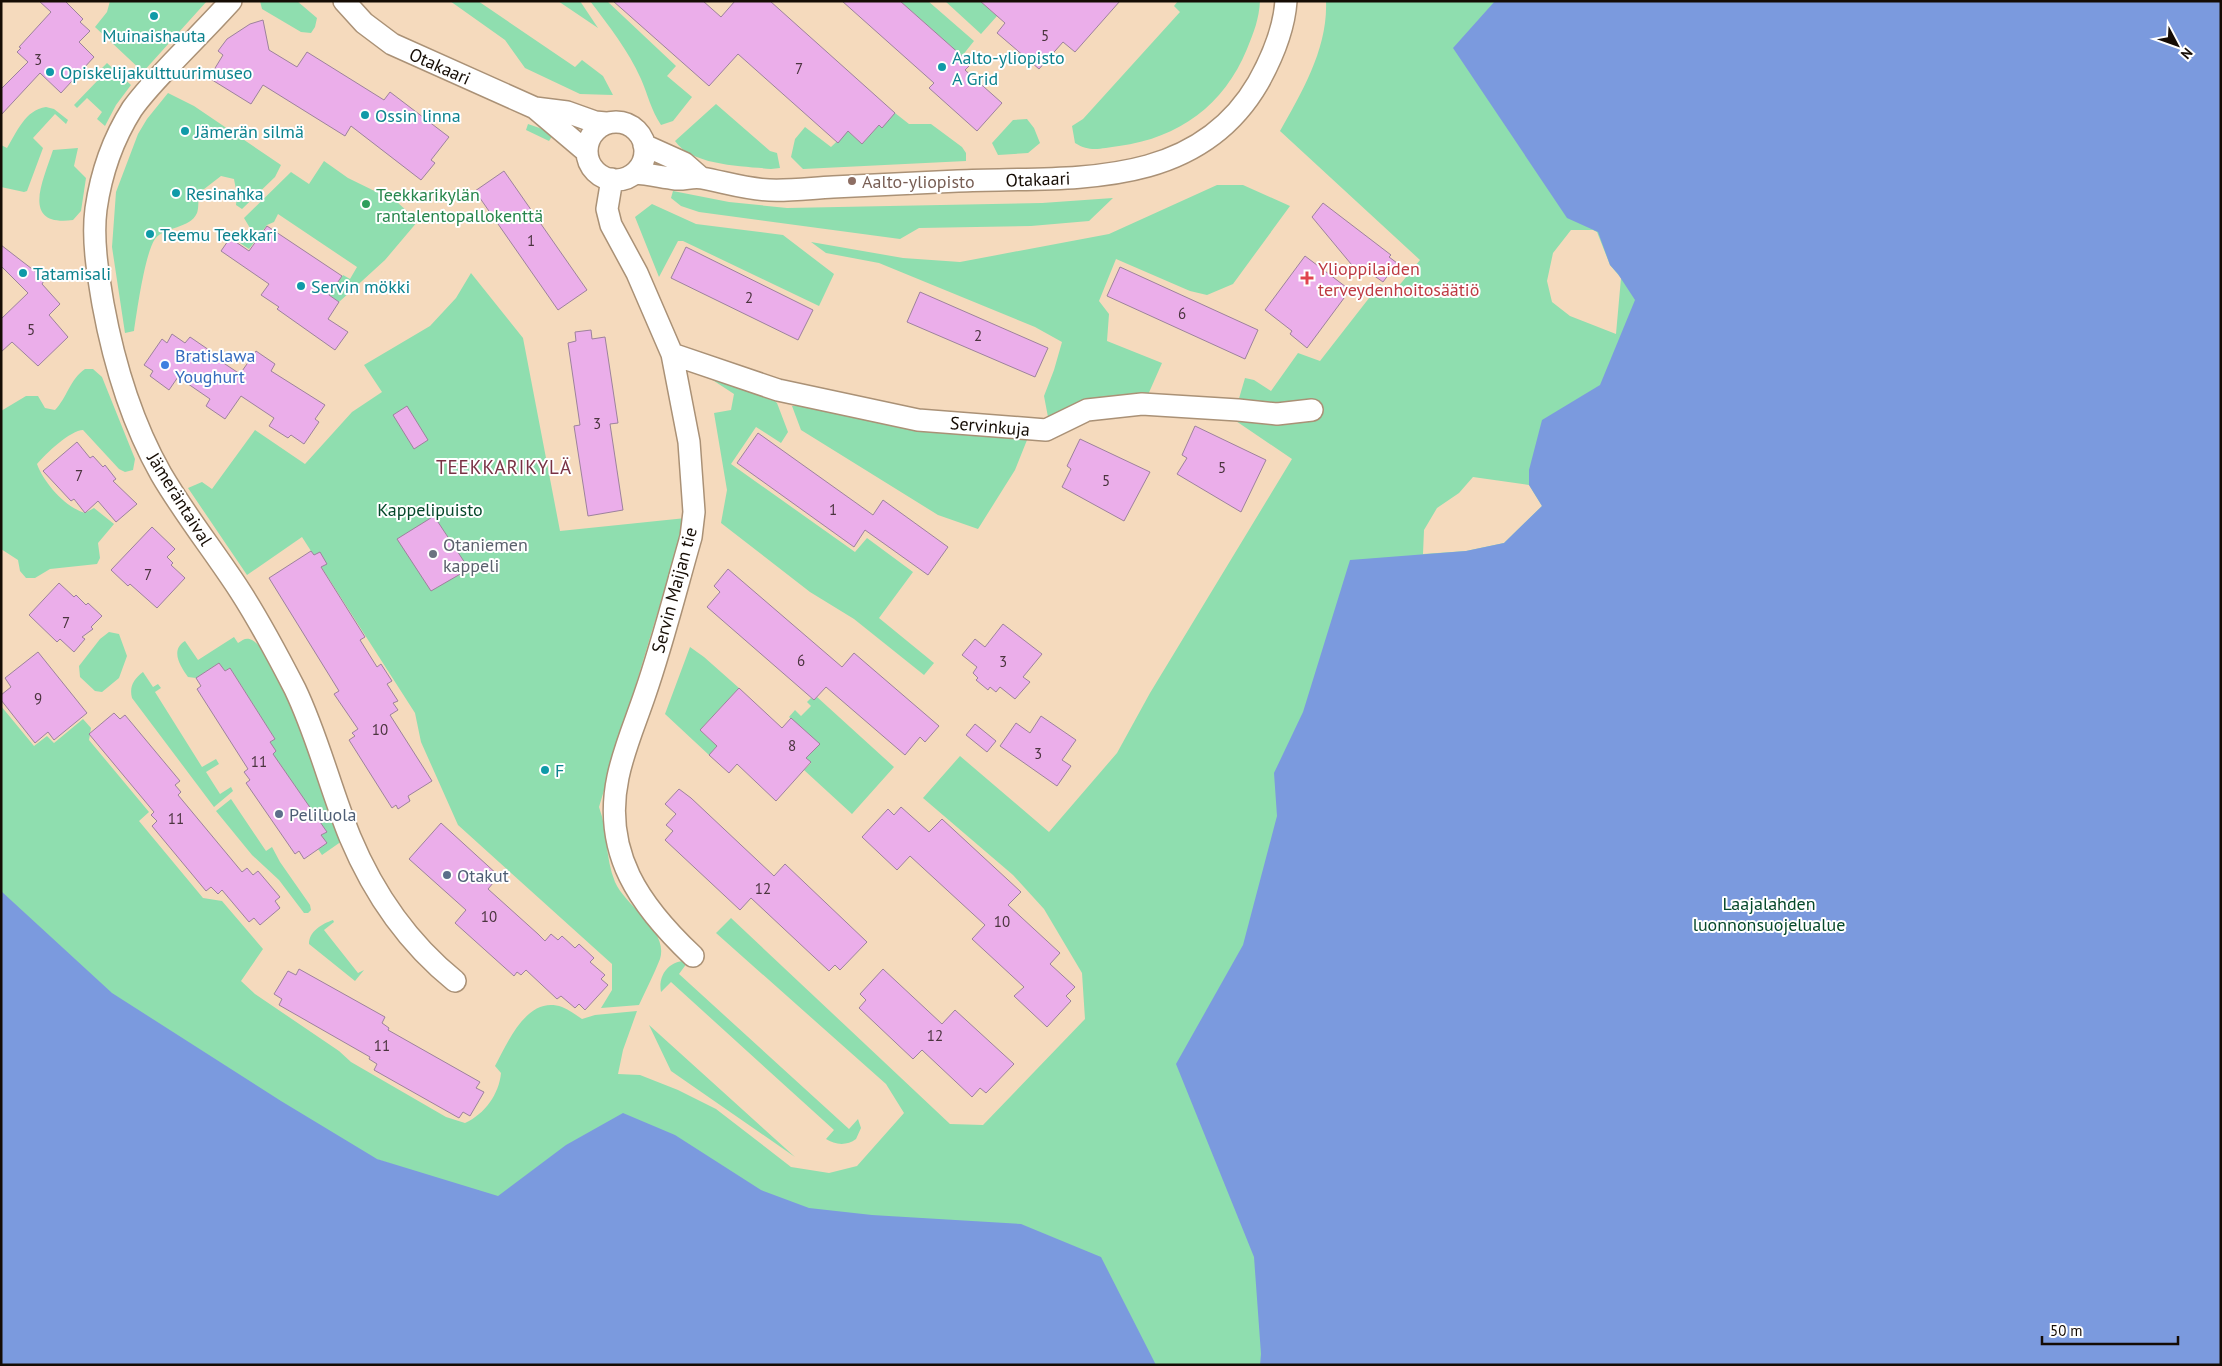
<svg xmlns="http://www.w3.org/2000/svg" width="2222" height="1366" viewBox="0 0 2222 1366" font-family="'PT Sans',sans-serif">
<rect width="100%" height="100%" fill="#f5dabd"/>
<path fill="#8fdeaf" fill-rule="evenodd" d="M110,1H207L143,72L95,27L107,12Z
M260,1H297L317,18L315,27L311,33L301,32L262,9Z
M450,1H478L575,67L582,60L603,76L613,95L580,94L525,68L505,40Z
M558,1H580L598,28Z
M590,1H607L676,66L667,76L692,97L673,121L661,125C651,110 648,95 641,79C628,50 609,26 590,1Z
M900,1H928L974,41L962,56Z
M945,1H980L997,16L981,34Z
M1178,1H1260C1259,19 1254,32 1247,49C1224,105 1179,138 1119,146C1101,148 1091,153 1075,143L1072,126L1083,119L1180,12L1174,6Z
M1326,1H2221V1365H1030L647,1248L1,1036V706L34,746L47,736L54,743L83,719L91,728L89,740L149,812L139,821L203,898L222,901L263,949L241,981L255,994L339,1051L351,1062L446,1117L465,1123C485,1114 499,1094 501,1073L495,1066C508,1042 527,995 562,1007C569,1010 576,1015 582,1019L595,1015L637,1011L623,1050L618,1074L640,1075L678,1090L716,1109L791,1167L829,1173L857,1166L904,1113L886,1084L716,933L731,918L950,1124L983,1125L1085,1019L1082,973L1044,909L1013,875L923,798L960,756L1049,832L1117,753L1150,693L1292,459L1233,419L1245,378L1254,380L1271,391L1298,353L1320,361L1380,284L1393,293L1420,260L1280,131C1302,92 1328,48 1326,1ZM1571,230H1593L1597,232L1610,265L1621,278L1616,334L1570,316L1552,302L1547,281L1553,253ZM1473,477L1529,485L1542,506L1504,543L1466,551L1423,554L1424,530L1437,508L1459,493Z
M107,63L131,85L116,105L105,126L97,119L102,112L87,98L77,108L74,105L100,78L96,74Z
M168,93L194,106L281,165L275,177L242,209L236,205L237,195L234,179L221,176L199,193C198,199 199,208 197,213C190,229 165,226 155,239C145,253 137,311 134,331L125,333L112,247L116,192L138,134L147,119Z
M716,104L770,151L777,153L780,168L771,169C743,166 692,166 675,141Z
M46,107L54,109L68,120L66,124L55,114L33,138L43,148L27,191L24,192L1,187V145L7,148C17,132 25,110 46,107Z
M895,113L909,124H931L962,147L966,153V161L803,169L791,157L795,139L805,127L831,147L848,131L862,144L879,125L882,127Z
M1027,119L1034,128L1040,143L1028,153L998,155L992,143L1013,120Z
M528,124L554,133L549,141L526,130Z
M78,148L74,166L86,178L81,211L73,220C19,227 44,179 53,150Z
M324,161L348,178L397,202L418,221L385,260L339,302L329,295L343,275L350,279L357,267L278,214L274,222L267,225L249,249L240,243L250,228L244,218L291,172L309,184Z
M1217,185H1243L1290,206L1233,284L1207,295L1190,291L1116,259L1099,301L1109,314L1107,341L1162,363L1147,397L1083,404L1048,417L1044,396L1054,370L1062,342L1035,327L879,263L826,253L811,242L903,258L960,262L1109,234Z
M673,191L729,202L787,208L1042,203L1113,198L1089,221L1031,226L919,228L900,239L699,212L681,206L671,198Z
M652,204L696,224L783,235L834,274L819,306L683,241H678L659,277L635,217Z
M471,273L523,338L560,531L686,518L599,807C608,831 605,858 615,882C626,907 669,930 660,959C654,974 646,990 639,1005L601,1008L612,990V964L458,825L421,742L415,713L302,537L247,575L188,488L202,482L212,489L255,430L305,464L352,412L382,392L364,365L430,326L456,298Z
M85,369H93L102,377L135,459L133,470L125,472L119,469L83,430C71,430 45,454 37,464C44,483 65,507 85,513L94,508L114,524L98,543L100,558L97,564L50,569L35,578H26L20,571L18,560L1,549V411L26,396H38L45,408L55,410C67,398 70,379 85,369Z
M708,377L770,397L777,403L788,432L781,443L756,427L731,464L855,552L867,538L913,572L879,618L934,663L924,675L854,619L810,592L721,523L727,490L714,413L731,410L734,394Z
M792,406H807L915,431L1029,435L1015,470L978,529L938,515L801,430Z
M109,632L119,634L127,656L119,678L102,692L95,691L80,677L79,666L100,639Z
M234,637L238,643C243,640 246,637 252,640C280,654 330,806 342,841L322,855L318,849L327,843L321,835L326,832L278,761L267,757L276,751L270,742L275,739L230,668L225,671L219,663L196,678L188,677C180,666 170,650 185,641L198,660Z
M690,647L704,657L739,688L700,730L717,746L709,755L665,714Z
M143,672L153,687L158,684L161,688L155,692L202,767L216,759L219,764L206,772L220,794L231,787L233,791L214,807L132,698C129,686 134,679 143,672Z
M817,697L894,767L852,814L804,770L811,763L806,758L819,744L789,717L795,710L801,716L811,706L807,702L811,698L814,700Z
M231,799L266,851L272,847L280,862L310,905L311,910L308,913H304L279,880L252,855L216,811Z
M333,920L334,922L324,930L358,973L364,970L355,981L309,944C309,931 322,924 333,920Z
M684,961L687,963L679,974L849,1129L858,1119L861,1128L856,1139C847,1146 835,1145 826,1139L834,1130L671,982L661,992C658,977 667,962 684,961Z
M649,1025L795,1157L671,1071Z"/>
<path fill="#7b9ade" d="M1495,1H2221V1365H1260L1261,1354L1254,1257L1176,1064L1243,945L1277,816L1274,773L1303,712L1350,560L1466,551L1504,543L1542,506L1529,485V470L1542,420L1600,385L1635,300L1618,274L1610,265L1598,232L1567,218L1453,48Z
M1,891L112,993L281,1101L377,1159L498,1196L566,1145L623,1113L675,1135L761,1190L809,1208L872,1215L1021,1224L1101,1257L1156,1365H1Z"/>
<path fill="#ebaeea" stroke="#9d829c" d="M39,1H65L83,19L80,22L90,31L79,42L94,57L61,93L40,73L1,115V89L28,62L17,52L21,48L19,47L51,12Z
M613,1H703L721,17L735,1H770L895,113L882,128L879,125L862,144L848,131L838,143L738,54L709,86Z
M842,1H900L971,64L965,70L1002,103L977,131L929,88L934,83Z
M980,1H1120L1075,52L1063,42L1039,69L997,33L1005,23Z
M263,20L269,50L297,67L307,52L384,100L390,92L449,137L431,160L435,163L421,180L351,126L345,136L263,85L251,104L209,78L223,55L218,51L227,39L250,24Z
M504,171L587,290L558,310L475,191Z
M1323,203L1391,255L1389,257L1397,263L1383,282L1366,270L1361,276L1312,217Z
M267,226L342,276L329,295L339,302L328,319L348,332L335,350L277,309L279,307L261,295L269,284L221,251L230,238L249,251Z
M1,245L45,279L42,284L60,304L49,315L68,337L38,366L12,342L1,352V319L28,293L1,266Z
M686,247L813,310L798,340L671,278Z
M1305,256L1350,290L1307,348L1290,334L1292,331L1265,310Z
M1120,267L1258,330L1245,359L1107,296Z
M920,292L1048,348L1035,377L907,322Z
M591,330L592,339L605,337L618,423L610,424L623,510L588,516L574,426L580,425L568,343L576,341L575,332Z
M172,334L185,343L190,337L209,350L207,352L240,374L256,351L275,364L271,371L325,405L315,419L319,422L304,444L291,435L288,438L269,426L274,418L241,396L225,419L206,406L210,399L178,377L169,390L150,376L153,371L144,365L162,339L167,343Z
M407,406L428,440L414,449L393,415Z
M1195,426L1266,460L1241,512L1177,474L1187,458L1182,455Z
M758,433L873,515L883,500L948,547L928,575L865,530L854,547L737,463Z
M1080,439L1150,472L1124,521L1062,487L1071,469L1067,466Z
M77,442L90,458L93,456L103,467L105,465L116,479L113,481L137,504L116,522L98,501L85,513L74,499L71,501L43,471Z
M434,516L469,569L431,591L397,539Z
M152,527L175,549L167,557L173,563L171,565L185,578L157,608L130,584L128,586L111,570Z
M311,551L314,555L320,552L327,564L321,567L365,637L360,640L377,667L381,664L392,681L387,684L398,701L393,703L398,710L390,715L432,781L408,796L410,801L398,809L396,805L392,808L349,740L355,736L352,733L358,729L334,694L339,691L269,578Z
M728,569L842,667L854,653L939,726L925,742L920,737L905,755L826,687L814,700L707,607L720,592L714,586Z
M59,583L74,597L76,595L86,605L88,603L102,616L91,627L93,629L82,637L85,639L74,652L60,639L57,642L29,615Z
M1003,624L1042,654L1023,677L1030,682L1015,699L1000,687L996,692L990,687L988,690L976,680L978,678L973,673L977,667L962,655L975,639L985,647Z
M38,652L87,713L54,740L48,732L35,743L1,700V695L11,687L5,678Z
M219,663L225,671L230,668L275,739L270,742L276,751L273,754L327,832L321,835L327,843L304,859L299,851L295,854L246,783L250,780L244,772L248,769L197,689L201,686L196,678Z
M739,688L782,728L791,718L820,744L806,758L811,762L776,801L737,764L729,773L709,755L717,746L700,730Z
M114,713L120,719L125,715L180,781L175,785L181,792L178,795L242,872L247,868L253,875L258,871L280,897L275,901L280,908L260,925L254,918L249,922L222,890L218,894L211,887L206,891L152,826L157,821L151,815L154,812L89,734Z
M1041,716L1076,740L1062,760L1071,766L1057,786L1000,746L1016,723L1030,733Z
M975,724L996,741L987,752L966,735Z
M679,789L691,798L774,876L785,864L867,942L840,970L835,965L829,971L751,898L740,910L665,840L673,831L666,825L676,814L665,804Z
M901,807L929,832L942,819L1021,892L1008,905L1060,953L1050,964L1075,987L1066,996L1071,1001L1047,1027L1014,996L1024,987L972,939L985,925L910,856L897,870L862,837L888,809L894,815Z
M441,823L499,876L488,889L538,934L545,941L551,934L558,940L562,936L575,948L579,944L594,958L590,962L605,975L601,979L608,985L585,1010L579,1004L575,1008L561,996L557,999L526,970L521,975L517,972L514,976L455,923L466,910L409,859Z
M299,969L385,1017L382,1023L389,1028L388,1030L480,1082L476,1088L484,1092L470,1116L463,1112L459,1118L374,1070L377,1064L369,1059L370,1057L279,1005L282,999L274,994L288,971L296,975Z
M883,969L942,1024L955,1010L1014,1064L986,1093L980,1088L972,1097L922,1050L913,1059L859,1008L866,1000L860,994Z"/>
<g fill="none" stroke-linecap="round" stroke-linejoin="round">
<defs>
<path id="minor" d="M231,1C212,22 192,42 173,62C159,77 144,92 132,109C113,139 101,174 96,209C92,240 98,274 103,304C114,364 131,421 161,474C185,515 214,551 240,591C260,622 278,656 295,689C318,737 330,788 350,837C373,892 408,943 455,981
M344,1L364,23L392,44L535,108L587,152
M535,108L567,112L595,122L606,123
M587 151a29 29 0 1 1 58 0a29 29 0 1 1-58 0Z
M644,145L684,163L700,177
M635,173C649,174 661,177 676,179C684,180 693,176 702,178C724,182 745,189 769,190C790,191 812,188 833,187C875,185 916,183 958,181C1066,176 1194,193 1258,83C1272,58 1284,30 1286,1
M612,179L607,209L611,225L637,273L672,354L689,442L694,512L691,537C676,589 663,642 645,694C636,721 624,748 618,777C602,853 640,906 693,956
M672,354L778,390L918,420L1046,430L1087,410L1142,404L1238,410L1277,414L1312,410"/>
</defs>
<use href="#minor" stroke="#aa9176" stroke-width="24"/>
<use href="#minor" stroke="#fff" stroke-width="21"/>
</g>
<g fill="#0f9aa8" stroke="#fff" stroke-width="2">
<circle cx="154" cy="16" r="5"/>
<circle cx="942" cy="67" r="5"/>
<circle cx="50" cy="72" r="5"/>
<circle cx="365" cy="115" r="5"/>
<circle cx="185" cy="131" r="5"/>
<circle cx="176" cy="193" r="5"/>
<circle cx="150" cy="234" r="5"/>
<circle cx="23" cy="273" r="5"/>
<circle cx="301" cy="286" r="5"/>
<circle cx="545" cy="770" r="5"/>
</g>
<circle fill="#8d6e63" stroke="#fff" stroke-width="2" cx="852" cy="181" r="5"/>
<circle fill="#2e9e5b" stroke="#fff" stroke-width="2" cx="366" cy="204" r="5"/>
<path fill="#e0444e" stroke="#fff" stroke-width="2" d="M1304.5 270.5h5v5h5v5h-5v5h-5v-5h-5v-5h5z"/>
<circle fill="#3f7fe0" stroke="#fff" stroke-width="2" cx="165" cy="365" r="5"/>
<circle fill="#6b7280" stroke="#fff" stroke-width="2" cx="433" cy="554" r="5"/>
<g fill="#5c6f8a" stroke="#fff" stroke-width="2">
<circle cx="279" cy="814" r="5"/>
<circle cx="447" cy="875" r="5"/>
</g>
<g text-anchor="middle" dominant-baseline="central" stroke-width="4" stroke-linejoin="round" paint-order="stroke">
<g font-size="15" fill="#4a343e">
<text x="1045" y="35">5</text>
<text x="38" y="59">3</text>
<text x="799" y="68">7</text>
<text x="531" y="240">1</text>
<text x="749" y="297">2</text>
<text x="1182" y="313">6</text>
<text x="31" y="329">5</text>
<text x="978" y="335">2</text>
<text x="597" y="423">3</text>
<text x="1222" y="467">5</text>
<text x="79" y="475">7</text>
<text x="1106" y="480">5</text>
<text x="833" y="509">1</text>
<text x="148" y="574">7</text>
<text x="66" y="622">7</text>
<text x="801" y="660">6</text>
<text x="1003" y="661">3</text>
<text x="38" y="698">9</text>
<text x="380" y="729">10</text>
<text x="792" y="745">8</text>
<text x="1038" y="753">3</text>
<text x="259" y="761">11</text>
<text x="176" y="818">11</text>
<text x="763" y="888">12</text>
<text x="489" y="916">10</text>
<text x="1002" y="921">10</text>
<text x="935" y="1035">12</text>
<text x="382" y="1045">11</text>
</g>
<g font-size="18" fill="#0d838f" stroke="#fff" text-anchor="start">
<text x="154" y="35" text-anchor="middle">Muinaishauta</text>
<text x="952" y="57">Aalto-yliopisto<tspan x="952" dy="21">A Grid</tspan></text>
<text x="60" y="72">Opiskelijakulttuurimuseo</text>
<text x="375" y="115">Ossin linna</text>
<text x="195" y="131">Jämerän silmä</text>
<text x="186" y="193">Resinahka</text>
<text x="160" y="234">Teemu Teekkari</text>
<text x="33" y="273">Tatamisali</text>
<text x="311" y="286">Servin mökki</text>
<text x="555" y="770">F</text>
</g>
<g font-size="18" fill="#150c04" stroke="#fff">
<text transform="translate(440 66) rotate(24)">Otakaari</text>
<text transform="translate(1038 179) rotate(-2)">Otakaari</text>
<text transform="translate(990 426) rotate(5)">Servinkuja</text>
<text transform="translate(180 499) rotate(58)">Jämeräntaival</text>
<text transform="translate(674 590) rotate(-75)">Servin Maijan tie</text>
</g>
<g font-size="18" fill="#785e54" stroke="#fff" text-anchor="start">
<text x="862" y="181">Aalto-yliopisto</text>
</g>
<g font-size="18" fill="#27864d" stroke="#fff" text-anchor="start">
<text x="376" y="194">Teekkarikylän<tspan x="376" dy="21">rantalentopallokenttä</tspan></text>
</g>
<g font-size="18" fill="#be3a42" stroke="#fff" text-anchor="start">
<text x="1318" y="268">Ylioppilaiden<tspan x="1318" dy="21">terveydenhoitosäätiö</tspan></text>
</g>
<g font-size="18" fill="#366cbe" stroke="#fff" text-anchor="start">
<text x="175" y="355">Bratislawa<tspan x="175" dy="21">Youghurt</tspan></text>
</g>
<g font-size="18" fill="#04482a" stroke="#fff">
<text x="430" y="509">Kappelipuisto</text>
<text x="1769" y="903">Laajalahden<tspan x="1769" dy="21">luonnonsuojelualue</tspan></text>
</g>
<g font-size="18" fill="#5b616d" stroke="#fff" text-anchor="start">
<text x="443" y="544">Otaniemen<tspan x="443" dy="21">kappeli</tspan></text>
</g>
<g font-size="18" fill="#4e5e75" stroke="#fff" text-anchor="start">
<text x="289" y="814">Peliluola</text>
<text x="457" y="875">Otakut</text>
</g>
<g font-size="19" letter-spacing="1" fill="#793244" stroke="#fff">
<text x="504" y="467">TEEKKARIKYLÄ</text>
</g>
</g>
<rect width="2222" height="1366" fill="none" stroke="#150c04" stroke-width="5"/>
<g transform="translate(2177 45) rotate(131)" stroke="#ffffff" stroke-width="4" paint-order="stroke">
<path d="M0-4L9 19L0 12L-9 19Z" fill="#150c04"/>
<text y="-8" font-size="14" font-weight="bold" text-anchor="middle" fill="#150c04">N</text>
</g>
<path d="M2042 1336v8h136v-8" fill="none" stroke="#150c04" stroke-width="2.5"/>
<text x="2050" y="1336" font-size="15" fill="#150c04" stroke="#ffffff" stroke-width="4" paint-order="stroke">50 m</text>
</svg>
